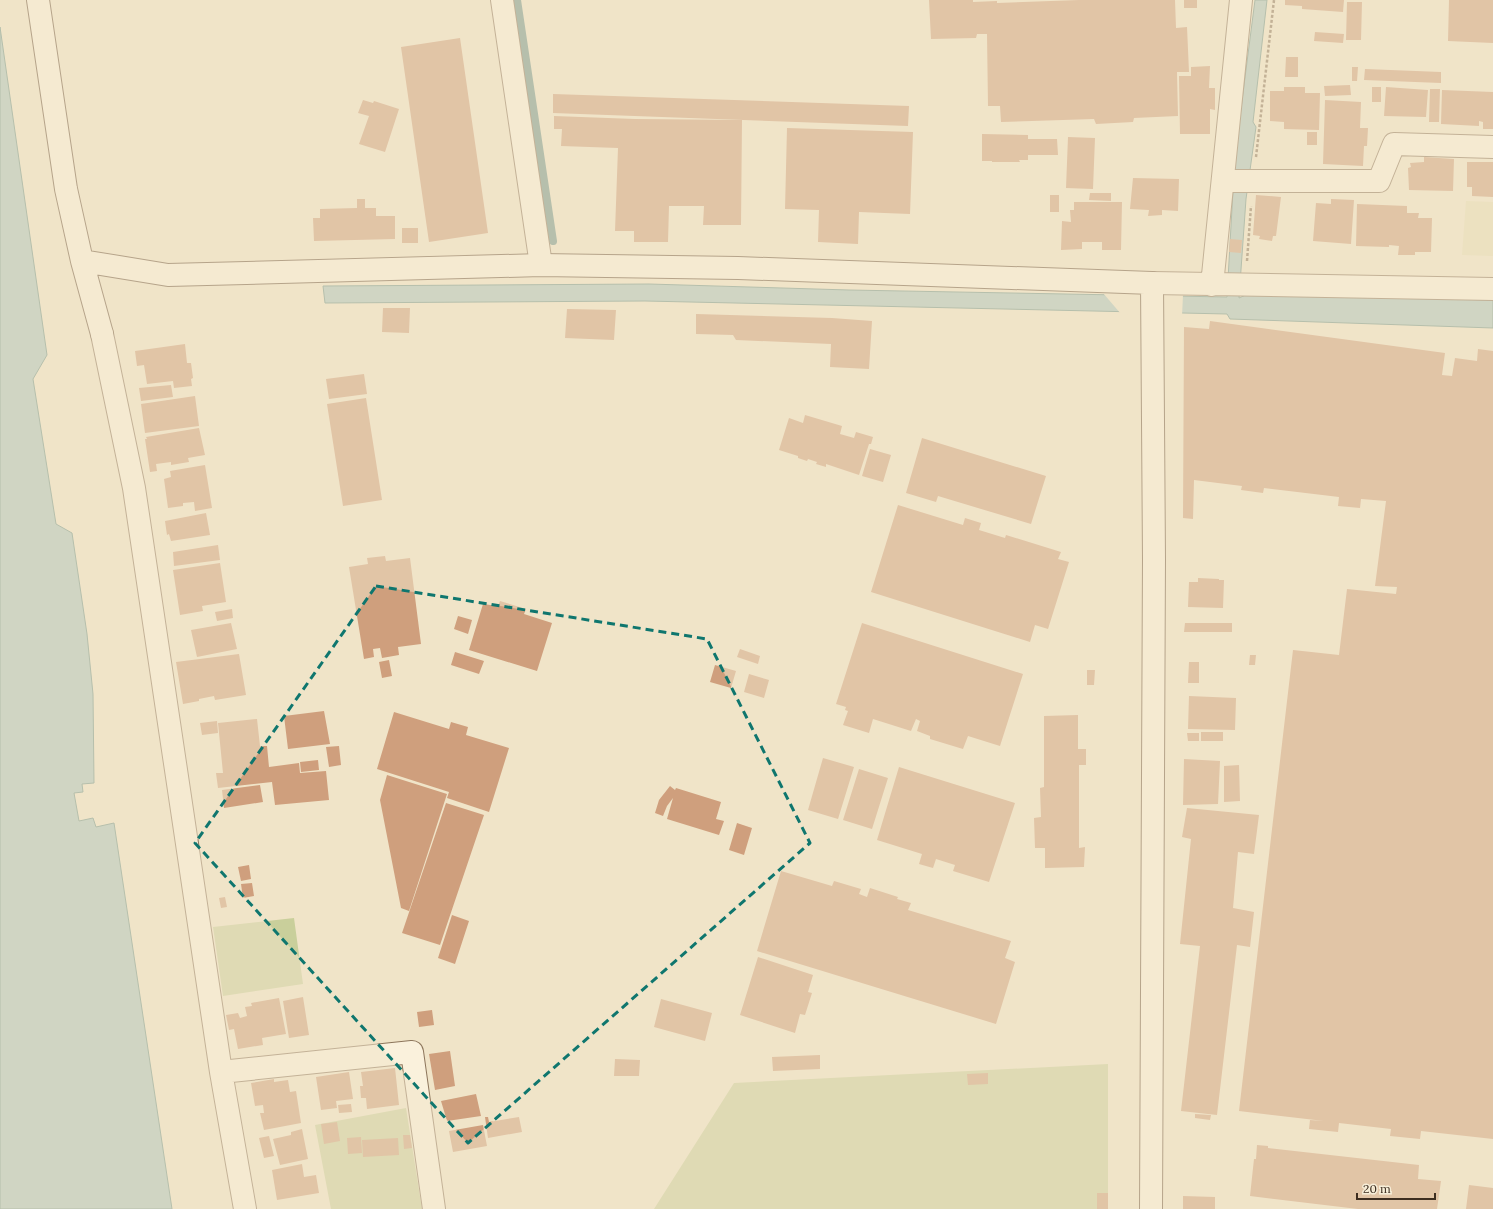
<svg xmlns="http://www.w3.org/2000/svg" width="1493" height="1209" viewBox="0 0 1493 1209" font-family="Lora,serif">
<rect width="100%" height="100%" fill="#f0e4c8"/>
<path fill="#e6deb5" d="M1466,201L1493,202V256L1462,255Z"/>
<path fill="#c9cf9b" d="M294,918L303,984L223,996L213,927Z
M1108,1064V1209H654L734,1083Z
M406,1108L422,1209H331L315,1125Z"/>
<path fill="#a9c4bc" stroke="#6f938a" d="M1255,0H1267L1253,122L1256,127L1246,199L1239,298L1248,294L1493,300V328L1230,319L1227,314L645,301L325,303L323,286L649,284L849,290L1227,297L1235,155Z
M0,27L47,355L33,379L56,524L72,533L87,634L93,694L94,783L82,784L83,792L74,793L79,821L93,818L96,827L114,823L172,1209H0Z"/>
<path fill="#f0e4c8" d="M1103,293L1183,295L1182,316L1121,314Z"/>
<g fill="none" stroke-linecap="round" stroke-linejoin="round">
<path stroke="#6f938a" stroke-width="8" d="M517,0L553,241"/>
</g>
<path fill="#cf9f7d" d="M929,0H973V2L997,1V3L1079,0H1175L1176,28L1187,27L1189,72H1177L1178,116L1134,118L1133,122L1096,124L1094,119L1001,122L1000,106H988L987,34H977L976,38L931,39Z
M1184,0H1197V8H1184Z
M1285,0H1344L1343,12L1302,9V6L1285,5Z
M1449,0H1493V43L1448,41Z
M1347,2H1362L1361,40H1346Z
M1315,32L1344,34L1343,43L1314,41Z
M460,38L488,233L429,242L401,47Z
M1286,57H1298V77H1285Z
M1210,66L1209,88H1215V110L1210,109V134H1180L1179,76H1191V67Z
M1352,67H1358L1357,81H1352Z
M1365,69L1441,72V83L1364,80Z
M1350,85L1351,95L1325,96L1324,86Z
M1284,87H1305V93H1320L1319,130L1284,129V122L1270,121V91H1284Z
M1372,87H1381V102H1372Z
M1386,87L1428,90L1426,117L1384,116Z
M1430,89H1440L1439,122H1429Z
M1442,90L1493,92V129H1483V122L1479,121V126L1441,124Z
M553,94L909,106L908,126L553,113Z
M363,100L373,103L374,101L399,109L385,152L359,144L369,116L358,113Z
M1325,100L1361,102L1360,128H1368L1367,146H1364L1363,166L1323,164Z
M554,116L635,119L742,120L741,225H703L704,206H669L668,242H634V231H615L618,148L561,146L562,129H554Z
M787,128L913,132L910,214L859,212L858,244L818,242L819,210L785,209Z
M1307,132H1317V145H1307Z
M982,134L1028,135V139H1057L1058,155H1028V160H1019L1020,162H992V161H982Z
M1068,137L1095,138L1093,189L1066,188Z
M1424,157L1454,159L1453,191L1409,190L1408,168L1411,167L1410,163L1424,162Z
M1467,162H1493V197L1472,196V187H1467Z
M1133,178L1179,179L1178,211L1162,210V215L1148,216L1149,210L1130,209Z
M1090,193H1111V201L1089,200Z
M1050,195H1059V212H1050Z
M1256,195L1281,197L1276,236H1273L1272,241L1259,239L1260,236L1253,235Z
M357,199H365V208H376V216H395V239L314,241L313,218H320V209L357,208Z
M1331,199L1354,200L1351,244L1313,241L1316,203L1331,204Z
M1074,202H1122L1121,250H1102V242H1082V249L1061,250L1062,221L1071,222L1070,210H1074Z
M1357,204L1407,206V213H1419L1418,218H1432L1431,252H1415V255H1398L1399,246L1389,245V247L1356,246Z
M402,228H418V243H402Z
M1230,239L1242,240L1241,253L1229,252Z
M383,308H410L409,333L382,332Z
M567,309L616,310L614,340L565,338Z
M696,314L832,318V330V318L872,321L869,369L830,367L831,344L736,340L733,335L696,334Z
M1210,321L1445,353L1442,375L1452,376L1455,358L1477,361L1478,349L1493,351V1139L1421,1131L1420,1139L1390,1136L1391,1129L1339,1123L1338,1132L1309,1129L1310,1120L1324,1121L1239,1111L1293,650L1339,655L1347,589L1396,594L1397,587L1375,586L1386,501L1361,499L1360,508L1338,506L1339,497L1264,488L1263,493L1241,490L1242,486L1194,480L1193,519L1183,518L1184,327L1209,329Z
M185,344L187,363H191L193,378L191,379L192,386L174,388L173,381L147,384L144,365L137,366L135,351Z
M364,374L367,394L329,399L326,379Z
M171,385L173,397L141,401L139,388Z
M195,396L199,426L145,433L141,404Z
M366,398L382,500L343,506L327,404Z
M805,415L842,426L840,434L854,438L856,432L873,437L871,444H869L859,475L826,464V467L816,464L817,462L808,459L807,461L798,458V456L779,450L789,418L803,423Z
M199,428L205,455L188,458L189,462L171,465V462L156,464L157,471L150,472L145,439H147L146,437Z
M922,438L1046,476L1031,524L938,496L936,502L906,493Z
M870,449L891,455L883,482L862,476Z
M205,465L212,508L195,511L194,502L183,503V506L168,508L164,479L171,477L170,471Z
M898,505L963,525L965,518L981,523L979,530L1005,538L1006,535L1061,552L1058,559L1069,562L1048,629L1035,625L1030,642L871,592Z
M206,513L210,535L171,541L169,534L167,535L165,521Z
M218,545L220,560L174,566L173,552Z
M385,556L386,561L410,558L421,644L398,647L399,655L382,658L380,648L373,649L374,657L364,659L349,567L368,564L367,558Z
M220,563L226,602L202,606L203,611L180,615L173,570Z
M1198,578L1219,579V580H1224L1223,608L1188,607L1189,582H1198Z
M500,601L526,609L524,614L552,623L537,671L469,650L483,604L498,606Z
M232,609L233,618L217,621L215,612Z
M458,616L472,620L468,634L454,629Z
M231,623L237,649L197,657L191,630Z
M862,623L1023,674L1000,746L968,736L963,749L930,739V736L917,731L920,721L916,719L911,731L873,719L869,733L843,725L848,711L845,710L846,707L836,704Z
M1185,623H1232V632H1184Z
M740,649L760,656L758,664L737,657Z
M455,652L484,661L479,674L451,665Z
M239,654L246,695L215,700L214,696L199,699V701L183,704L176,662Z
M1250,655H1256L1255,665H1249Z
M389,660L392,676L382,678L379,662Z
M1189,662H1199V683H1188Z
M715,665L736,671L731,688L710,682Z
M1087,670H1095L1094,685H1087Z
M749,674L769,680L764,698L744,692Z
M1189,696L1236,698L1235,730L1188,729Z
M324,711L330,744L288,749L284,716Z
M394,712L449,729L451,722L468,727L466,735L509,748L489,812L447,798L449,792L377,769Z
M1078,715V749H1086V765H1079V848L1085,847L1084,867L1045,868V848H1035L1034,818L1041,817L1040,788L1044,787V716Z
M257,719L260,746H267L269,767L299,763L300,773L326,771L329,800L275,805L272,782L218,788L216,773H223L218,723Z
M217,721L218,733L202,735L200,723Z
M1201,732H1223V741H1201Z
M1187,733H1199V741H1188Z
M339,746L341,765L329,767L326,747Z
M823,758L854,767L838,819L808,810Z
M1184,759L1220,761L1218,804L1183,805Z
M318,760L319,770L301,772L300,762Z
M1239,765L1240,801L1224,802V766Z
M899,767L1015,803L989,882L953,871L955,865L936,859L933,868L919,864L922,854L877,840Z
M859,769L888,778L872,829L843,820Z
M387,775L447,794L409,911L401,908L380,800Z
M260,785L263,802L224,808L222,790Z
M670,786L675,790L676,788L721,802L716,819L724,821L719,835L667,819L673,798L667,806L663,816L655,813L659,800Z
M446,803L484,815L440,945L402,933Z
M1187,808L1259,815L1254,854L1238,852L1233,908L1254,912L1250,947L1237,945L1217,1115L1181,1111L1200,946L1180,944L1191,839L1182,837Z
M737,823L752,828L744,855L729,850Z
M249,865L251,879L241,881L238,867Z
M781,871L832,886L834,881L861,889L859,894L867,897L870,888L898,897L897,899L911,903L908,910L1011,941L1005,958L1015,962L996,1024L757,951Z
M252,883L254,896L243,898L241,884Z
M225,897L227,907L221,908L219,898Z
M452,915L469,921L455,964L438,958Z
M758,957L813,975L808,992L812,993L805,1015L800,1014L795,1033L740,1015Z
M303,997L309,1035L289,1038L283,1001Z
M279,998L286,1034L262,1038L263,1045L238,1049L234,1029L229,1030L226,1015L238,1013L240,1018L247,1016L245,1007L252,1006L251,1003Z
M661,999L712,1013L705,1041L654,1027Z
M432,1010L434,1025L419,1027L417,1012Z
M450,1051L455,1086L435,1090L429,1054Z
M820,1055V1069L773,1071L772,1057Z
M615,1059L640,1060L639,1076H614Z
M395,1068L399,1105L367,1109L366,1098H361L360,1086H363L361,1072Z
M349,1072L353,1099L336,1101L337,1108L321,1110L316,1077Z
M988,1073V1084L968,1085L967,1074Z
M274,1079V1082L288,1080L290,1092L296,1091L301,1123L264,1130L260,1113H264L263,1105L255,1106L251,1083Z
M476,1094L481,1116L447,1121L441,1101Z
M351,1104L352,1112L339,1113L338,1105Z
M1195,1114L1211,1115L1210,1120L1195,1118Z
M485,1117H488L489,1122L519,1117L522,1132L488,1138Z
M337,1122L340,1141L324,1144L321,1124Z
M483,1125L487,1146L453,1152L449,1131Z
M302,1129L308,1159L280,1165L273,1139L291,1135V1132Z
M403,1135H410L412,1148L404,1149Z
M269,1136L274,1156L264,1158L259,1138Z
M361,1137L362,1153L348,1154L347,1138Z
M398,1138L399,1155L363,1157L362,1140Z
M1257,1145L1268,1146V1148L1419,1165L1418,1179L1441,1181L1437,1209H1358L1250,1196L1254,1159H1256Z
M302,1164L304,1177L316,1175L319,1193L277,1200L272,1170Z
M1469,1185L1493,1188V1209H1466Z
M1097,1193H1108V1209H1097Z
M1183,1196L1215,1197V1209H1183Z"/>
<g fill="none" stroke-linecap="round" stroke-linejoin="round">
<defs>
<path id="street" d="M502,0L541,265
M1223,181H1379L1394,144L1493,147
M1152,283L1493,289
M1212,285L1241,0
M102,334L134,488L221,1072L245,1209
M221,1072L412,1052L434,1209"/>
<path id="secondary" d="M38,0L66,189L82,261L102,334
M82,261L168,275L541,265L738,268L1152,283L1154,559L1151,1209"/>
</defs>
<use href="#street" stroke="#8d765c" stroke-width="24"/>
<use href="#secondary" stroke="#6f573f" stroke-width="24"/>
<path stroke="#8d765c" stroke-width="2.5" stroke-dasharray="3 2" stroke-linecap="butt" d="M1256,157L1274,0
M1247,261L1251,206"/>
<use href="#street" stroke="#faf1dc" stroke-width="22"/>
<use href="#secondary" stroke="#faf1dc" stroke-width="22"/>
</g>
<path d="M0 0H1493V1209H0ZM376,586L707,639L810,843L468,1143L195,843Z" fill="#f0e4c8" fill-opacity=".55" fill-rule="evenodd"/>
<path fill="none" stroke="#0f766e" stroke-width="3" stroke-dasharray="8 5" stroke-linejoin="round" d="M376,586L707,639L810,843L468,1143L195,843Z"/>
<path d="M1357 1193v6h78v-6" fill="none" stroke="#3d2e20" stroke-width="2"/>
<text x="1363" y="1193" font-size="12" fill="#3d2e20" stroke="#f7eed8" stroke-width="3" paint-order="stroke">20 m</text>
</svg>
